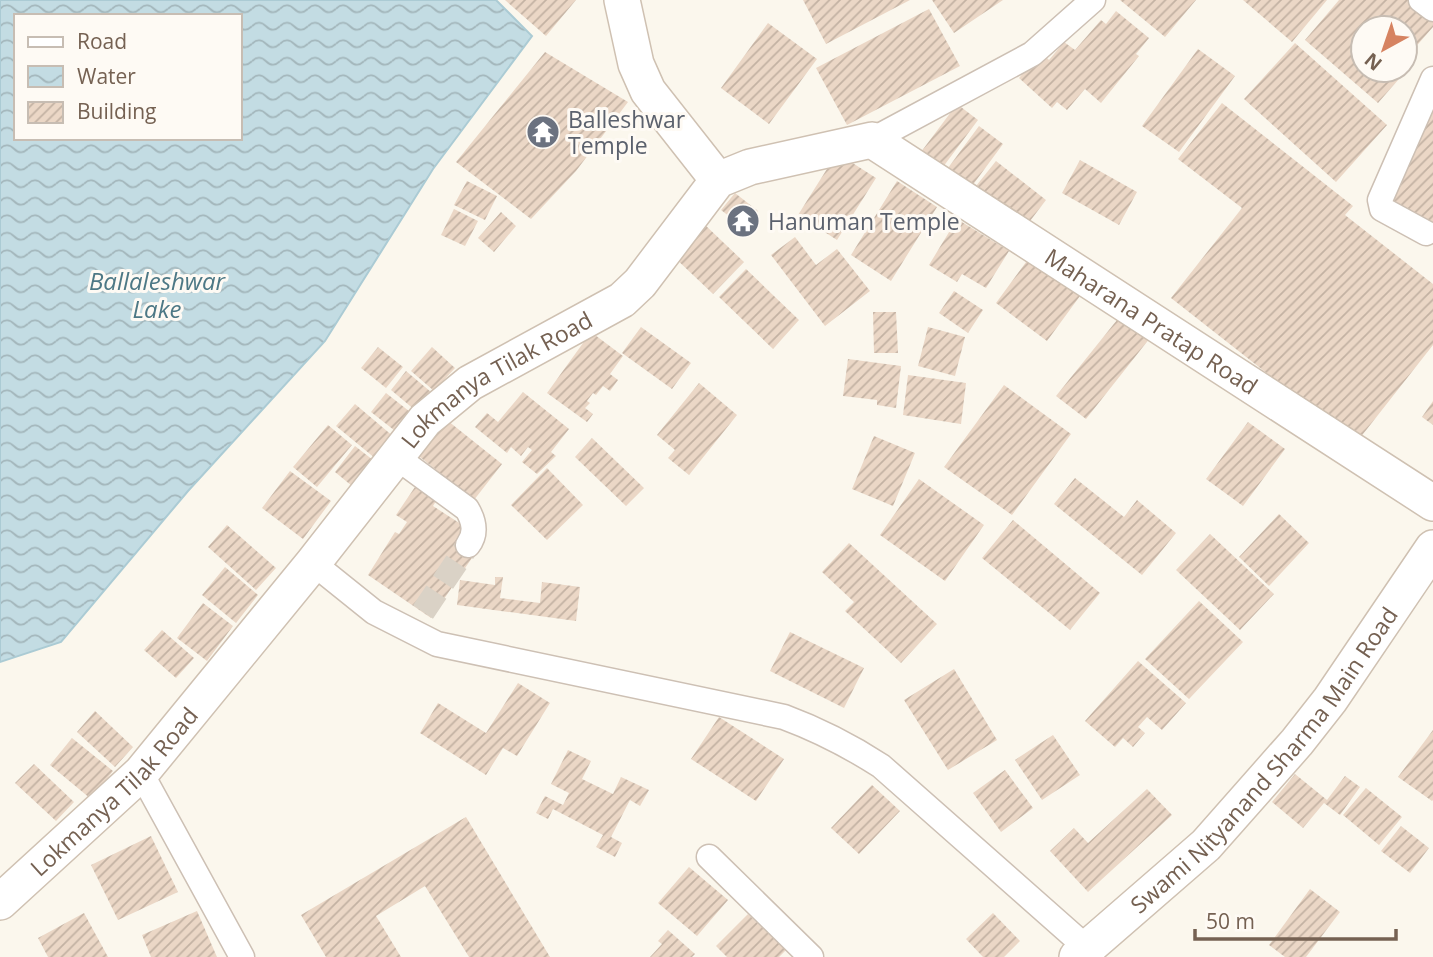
<svg xmlns="http://www.w3.org/2000/svg" width="1433" height="957" viewBox="0 0 1433 957" font-family="'Open Sans',sans-serif">
<defs>
<pattern id="water-waves" width="16" height="10" patternUnits="userSpaceOnUse" patternTransform="scale(1.75)"><rect width="16" height="10" fill="#c3dce3"/><path d="M0 5q4-4 8 0t8 0" fill="none" stroke="#a3b6bb"/></pattern>
<pattern id="building-hatch" width="6" height="6" patternUnits="userSpaceOnUse" patternTransform="scale(1.75)"><rect width="6" height="6" fill="#ebd7c6"/><path d="M-1 1l2-2M0 6l6-6M5 7l2-2" fill="none" stroke="#c3b2a3"/></pattern>
</defs>
<rect width="100%" height="100%" fill="#fbf7ed"/>
<path fill="url(#water-waves)" stroke="#abcbd4" stroke-width="2" fill-rule="evenodd" d="M0,0H496L532,36L433,169L325,341L188,491L61,642L0,662ZM16,16H240V138H16Z"/>
<path fill="url(#building-hatch)" fill-rule="evenodd" d="M505,0H576L546,36Z
M803,0H910L826,44Z
M932,0H1003L954,33Z
M1120,0H1196L1165,37Z
M1243,0H1327L1292,42Z
M1339,0H1410L1433,20V27L1406,58L1412,64L1378,103L1305,40ZM1363,28H1405V70H1363Z
M929,9L960,66L847,125L816,68Z
M1116,11L1149,38L1136,54L1139,56L1101,103L1085,89L1067,110L1057,102L1052,108L1019,78L1041,52L1049,60L1064,42L1075,50L1101,20L1106,24Z
M768,23L817,59L769,124L721,88Z
M1295,43L1387,125L1336,182L1244,99Z
M1198,49L1235,76L1179,152L1142,126Z
M545,52L628,102L576,171L531,219L456,162Z
M1222,103L1353,206L1345,215L1433,284V345L1356,443L1171,298L1242,208L1178,159Z
M957,104L978,120L943,167L921,152Z
M1433,109V228L1386,203Z
M979,126L1003,144L972,186L948,168Z
M837,153L876,178L837,240L798,215Z
M1080,160L1137,192L1119,225L1062,193Z
M996,161L1046,200L1027,225L976,186Z
M467,181L497,196L485,220L454,205Z
M897,181L937,207L891,281L851,255Z
M735,193L758,211L747,230L721,210Z
M454,209L478,221L465,246L441,235Z
M501,212L516,226L494,252L478,238Z
M957,219L1009,251L986,288L962,274L957,282L929,265Z
M704,224L744,262L713,294L673,256Z
M795,237L816,265L837,249L870,291L825,326L771,255Z
M1029,258L1080,296L1047,341L996,303Z
M746,269L799,320L773,349L719,297Z
M954,291L983,310L968,333L939,313Z
M873,312H896L898,353H874Z
M1121,315L1150,338L1086,419L1056,396Z
M641,327L691,363L672,389L622,353Z
M928,327L965,337L955,376L918,366Z
M591,332L623,356L610,374L618,380L610,391L603,386L596,395L593,393L587,401L590,403L585,408L593,414L587,422L547,393Z
M378,347L403,367L386,388L361,368Z
M432,347L455,368L434,391L411,371Z
M848,359L901,366L896,408L877,405V400L843,396Z
M406,371L431,392L416,411L391,390Z
M908,375L966,383L961,424L903,415Z
M699,383L737,415L689,475L668,458L675,450L657,435Z
M1004,385L1071,434L1012,515L944,467Z
M523,392L569,429L551,452L556,456L537,474L522,462L532,450L528,447L521,456L511,447L507,453L475,427L487,413L498,422Z
M386,393L414,415L399,434L371,412Z
M1433,401V425L1422,417Z
M355,404L394,437L376,459L336,426Z
M443,417L502,464L474,500L415,453Z
M1248,422L1285,449L1243,506L1206,479Z
M328,425L352,445L317,487L293,467Z
M874,436L915,453L893,506L852,489Z
M592,438L644,488L626,506L575,457Z
M355,446L373,460L352,486L335,472Z
M547,468L583,505L547,540L511,505Z
M290,471L331,501L303,539L262,508Z
M1075,478L1124,517L1137,500L1176,533L1142,575L1054,504Z
M919,479L984,525L945,581L880,535Z
M417,484L438,498L433,506L467,528L474,555L431,618L368,575L395,532L399,534L407,522L396,515Z
M1279,514L1309,543L1269,586L1239,557Z
M1013,520L1100,593L1070,630L982,558Z
M227,525L276,568L256,590L208,547Z
M1210,534L1274,594L1240,630L1176,570Z
M849,543L937,624L901,663L845,611L854,602L822,572Z
M225,567L258,595L236,623L202,595Z
M495,577H503L500,598L540,603L542,582L580,587L576,621L457,605L460,580L495,585Z
M1199,601L1243,642L1189,699L1145,659Z
M203,603L233,626L207,661L177,638Z
M162,630L194,658L176,678L144,650Z
M790,632L864,668L844,708L770,671Z
M1138,661L1186,703L1162,730L1147,717L1138,727L1145,733L1133,747L1123,738L1115,747L1085,721Z
M954,669L997,740L948,770L904,700Z
M518,683L550,703L517,756L503,748L486,775L420,733L438,703L486,733Z
M95,711L133,747L115,767L77,732Z
M719,717L784,759L756,801L691,759Z
M1433,730V800L1432,801L1398,777Z
M1053,735L1080,775L1042,800L1015,760Z
M72,738L113,771L91,799L50,765Z
M568,750L591,761L582,779L613,794L621,777L649,790L640,806L630,800L611,837L622,843L615,857L596,847L603,835L553,809L548,819L536,813L545,796L563,805L569,793L551,784Z
M34,764L74,802L56,821L15,783Z
M1005,770L1033,808L1001,832L973,793Z
M1295,774L1327,800L1345,776L1360,787L1340,815L1324,803L1303,828L1272,802Z
M872,785L900,811L859,854L831,828Z
M1366,788L1402,817L1379,845L1343,815Z
M1147,789L1172,815L1088,892L1050,851L1074,828L1088,843Z
M466,817L550,957H469L425,886L376,916L401,957H326L301,915Z
M1401,826L1429,848L1410,873L1381,851Z
M151,836L178,892L118,920L91,865Z
M689,867L728,900L697,936L658,903Z
M1310,889L1340,912L1306,957H1285L1269,945Z
M197,911L217,957H151L142,935Z
M84,913L108,957H48L38,938Z
M993,913L1020,941L1004,957H983L966,939Z
M748,914L786,950L779,957H727L716,946Z
M668,930L695,954L692,957H650L662,944L658,941Z"/>
<g fill="none" stroke-linecap="round" stroke-linejoin="round">
<path stroke="#dad2c6" stroke-width="24" stroke-dasharray="24 12" stroke-linecap="butt" d="M423,612L468,545"/>
<defs>
<path id="street" d="M1421,0L1433,9
M872,140L1032,54L1093,0
M1426,233L1382,209L1380,200L1433,79
M396,457L467,509C474,521 477,533 468,545
M313,563L374,612L437,644L784,717C819,730 850,746 881,766L1087,948
M141,773L242,957
M709,857L811,957"/>
<g id="secondary">
<path d="M622,0L636,64L648,91L718,180"/>
<path id="s1" d="M0,902L141,773L313,563L425,420L470,383L622,300L640,283L718,180L750,167L872,140L1433,503"/>
<path id="s2" d="M1077,957L1206,845L1297,742L1330,700L1433,548"/>
</g>
</defs>
<use href="#street" stroke="#cdc0b4" stroke-width="27"/>
<use href="#secondary" stroke="#cfc1b2" stroke-width="38"/>
<use href="#street" stroke="#fff" stroke-width="24"/>
<use href="#secondary" stroke="#fff" stroke-width="35"/>
</g>
<defs>
<symbol id="temple-disc" viewBox="-11 -11 22 22"><circle r="9.5" fill="#6b7280" stroke="#fefaf4"/><path d="M0-6L5-2H3V0L6.5 2.5H4V6H1.5V3h-3V6H-4V2.5H-6.5L-3 0V-2H-5Z" fill="#fff"/></symbol>
</defs>
<g fill-rule="evenodd">
<use href="#temple-disc" x="524" y="113" width="38" height="38"/>
<use href="#temple-disc" x="724" y="202" width="38" height="38"/>
</g>
<g text-anchor="middle" dominant-baseline="central" stroke-width="6" stroke-linejoin="round" paint-order="stroke">
<g font-size="23" fill="#5b616d" stroke="#fefaf4" text-anchor="start">
<text x="568" y="119">Balleshwar<tspan x="568" dy="26">Temple</tspan></text>
<text x="768" y="221">Hanuman Temple</text>
</g>
<g font-size="23" fill="#756152" stroke="#fefaf4">
<text stroke="none"><textPath href="#s1" startOffset="1522">Maharana Pratap Road</textPath></text>
<text stroke="none"><textPath href="#s1" startOffset="726">Lokmanya Tilak Road</textPath></text>
<text stroke="none"><textPath href="#s2" startOffset="273">Swami Nityanand Sharma Main Road</textPath></text>
<text stroke="none"><textPath href="#s1" startOffset="159">Lokmanya Tilak Road</textPath></text>
</g>
<g font-size="24" font-style="italic" fill="#4d7885" stroke="#fefaf4">
<text x="157" y="280">Ballaleshwar<tspan x="157" dy="28">Lake</tspan></text>
</g>
</g>
<rect x="14" y="14" width="228" height="126" fill="#fefaf4" stroke="#c7bdb3" stroke-width="2"/>
<rect x="28" y="37" width="35" height="10" fill="#ffffff" stroke="#c7bdb3" stroke-width="2"/>
<text x="77" y="49" font-size="21" fill="#756152">Road</text>
<rect x="28" y="66" width="35" height="21" fill="url(#water-waves)" stroke="#c7bdb3" stroke-width="2"/>
<text x="77" y="84" font-size="21" fill="#756152">Water</text>
<rect x="28" y="102" width="35" height="21" fill="url(#building-hatch)" stroke="#c7bdb3" stroke-width="2"/>
<text x="77" y="119" font-size="21" fill="#756152">Building</text>
<g transform="translate(1384 49) rotate(220)"><circle r="33" fill="#fefaf4" stroke="#c7bdb3" stroke-width="2"/>
<path d="M0-5L12 26L0 18L-12 26Z" fill="#d68361"/>
<text y="-10" font-size="19" font-weight="bold" text-anchor="middle" fill="#756152">N</text>
</g>
<path d="M1195 929v10h201v-10" fill="none" stroke="#756152" stroke-width="3.5"/>
<text x="1206" y="929" font-size="21" fill="#756152" stroke="#fefaf4" stroke-width="5" paint-order="stroke">50 m</text>
</svg>
